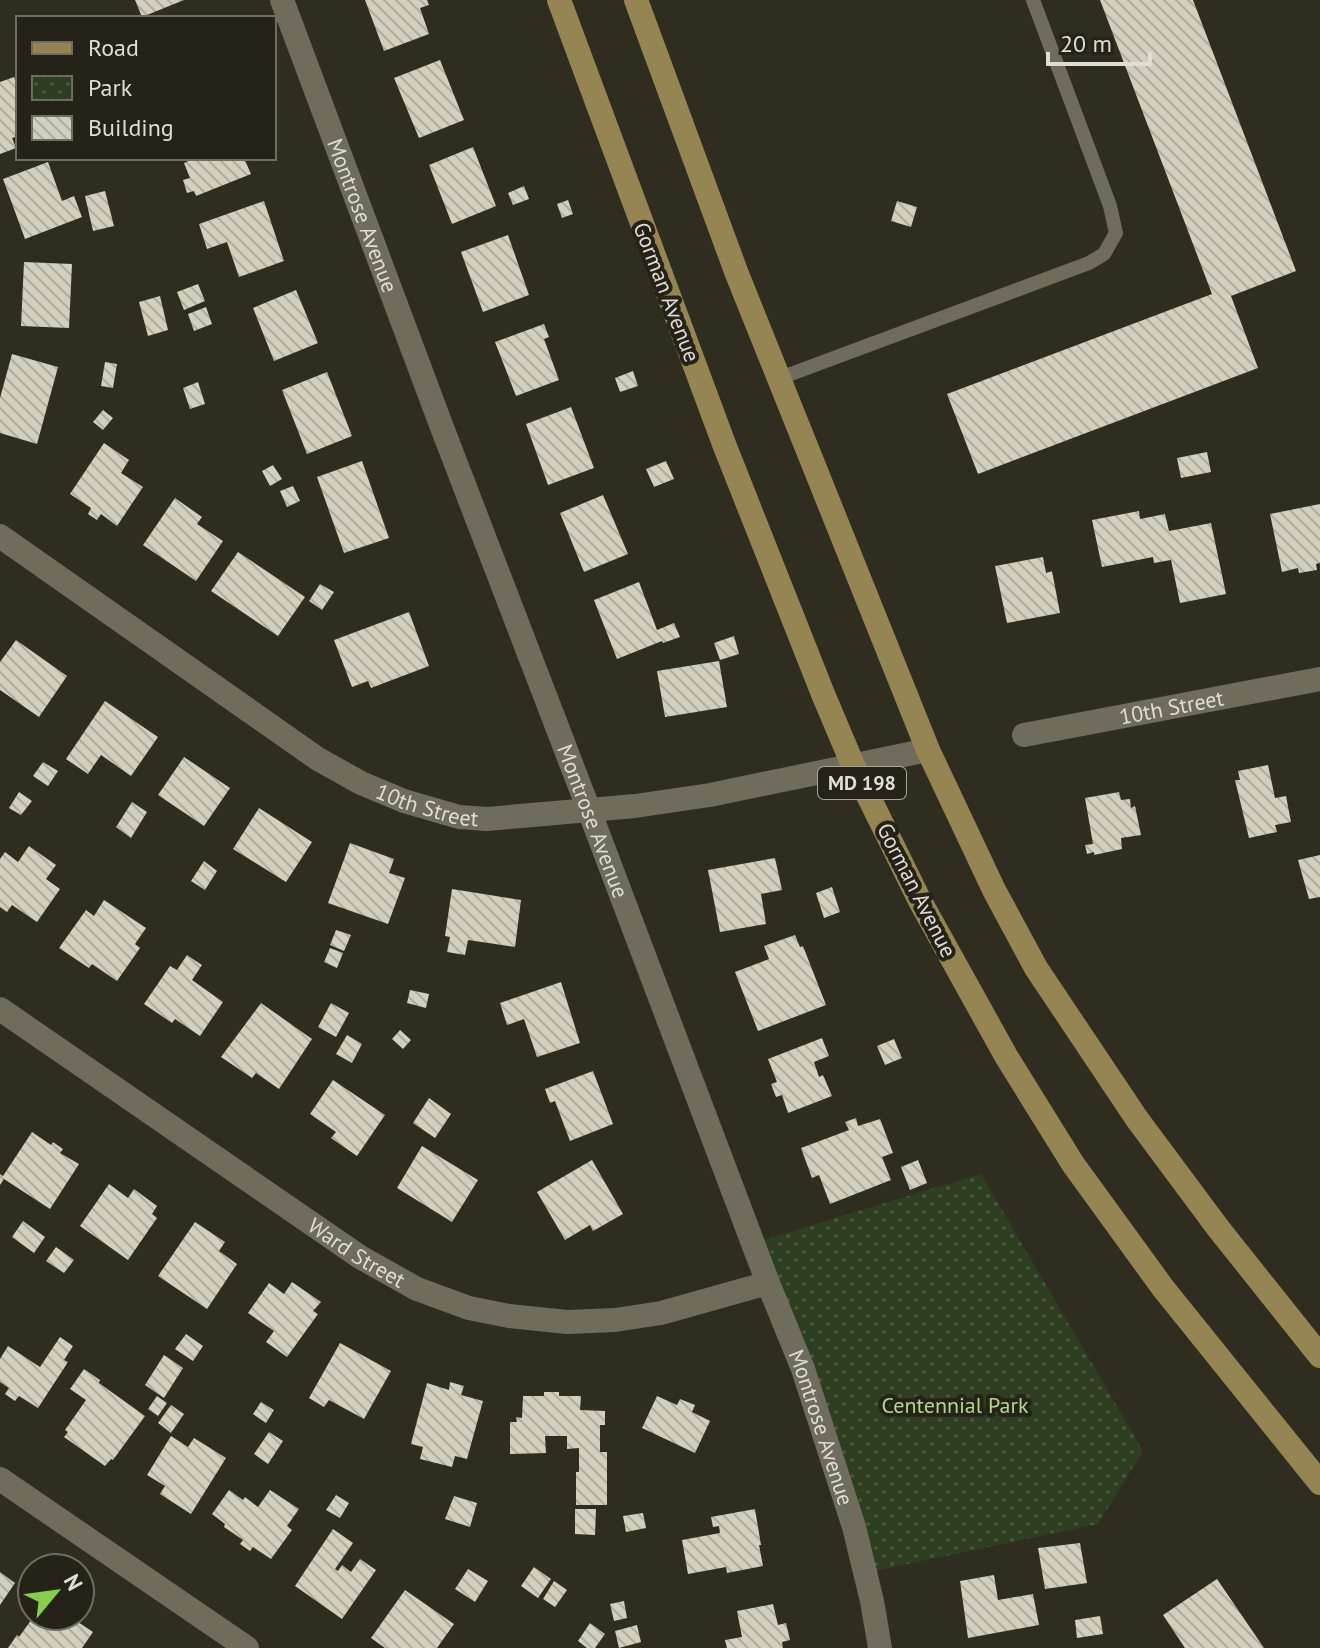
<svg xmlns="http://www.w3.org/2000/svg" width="1320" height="1648" viewBox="0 0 1320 1648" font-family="'PT Sans',sans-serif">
<defs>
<pattern id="park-dots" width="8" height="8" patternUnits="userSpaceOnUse" patternTransform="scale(2)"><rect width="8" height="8" fill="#2e3e21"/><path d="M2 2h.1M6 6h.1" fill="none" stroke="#4c5940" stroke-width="1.8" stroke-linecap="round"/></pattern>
<pattern id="building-back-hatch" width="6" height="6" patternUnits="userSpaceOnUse" patternTransform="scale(2)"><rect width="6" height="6" fill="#d3cfbf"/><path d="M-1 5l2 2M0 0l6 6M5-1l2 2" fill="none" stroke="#afac9f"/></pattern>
</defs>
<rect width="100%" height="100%" fill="#2f2c20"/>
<path fill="url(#park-dots)" d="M981,1174L1143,1451L1098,1524L865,1573L753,1243Z"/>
<path fill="url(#building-back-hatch)" d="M135,0H184L142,17Z
M365,0H427L429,5L420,8L429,34L384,51Z
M1100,0H1193L1296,271L1231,296L1258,368L978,474L947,394L1212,294Z
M440,60L464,120L419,138L394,78Z
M14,77L18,88V136L12,138L16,148L0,154V82Z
M473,147L496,206L452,224L429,165Z
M195,158H244L251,174L196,196L194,191L187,193L183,180L190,178L184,163Z
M48,162L62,201L74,196L82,217L25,239L3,179Z
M524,186L529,199L513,205L508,193Z
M105,191L114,226L93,231L85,196Z
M568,200L573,214L562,218L557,204Z
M264,201L284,261L239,277L227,242L207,249L199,224Z
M897,201L917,207L911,227L891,221Z
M508,235L529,295L483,312L461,252Z
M24,262L72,264L69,328L21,326Z
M198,284L205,301L184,310L177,292Z
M296,290L318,343L274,361L253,308Z
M160,296L168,330L148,336L139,302Z
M206,307L212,324L194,331L188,314Z
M544,324L549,337L544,339L559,380L516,396L495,342Z
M12,354L58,367L37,444L0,433V398Z
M105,362L117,364L113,388L101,386Z
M633,371L638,386L620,392L615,378Z
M327,372L352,436L307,454L282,390Z
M198,382L205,404L190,409L183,388Z
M571,407L594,468L548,485L526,424Z
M103,410L113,418L103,430L93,422Z
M104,443L129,460L121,473L143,487L117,526L101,514L97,520L88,514L91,508L70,494Z
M1207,452L1211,472L1181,478L1177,458Z
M362,461L389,538L344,553L317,477Z
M666,461L674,479L654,487L646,469Z
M273,465L282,479L270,486L262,471Z
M293,486L300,501L287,507L280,491Z
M603,495L628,554L584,572L560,513Z
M175,498L202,517L197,524L223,541L196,581L143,545Z
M1320,504V563L1316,564L1317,570L1299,573L1298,568L1282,572L1270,514Z
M1139,511L1140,519L1165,514L1169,531L1211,523L1226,594L1180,603L1171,560L1154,563L1153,557L1102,567L1092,520Z
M238,552L305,597L278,636L211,591Z
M1043,557L1046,573L1052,571L1060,613L1007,623L995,566Z
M639,582L657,630L674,623L680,637L663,643L662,641L617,659L594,600Z
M320,584L334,592L322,610L309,601Z
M409,612L429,666L371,688L368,681L352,687L334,640Z
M734,636L739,654L720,660L714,643Z
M16,640L67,676L39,717L0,690V662Z
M719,661L727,707L665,717L657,671Z
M105,701L158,737L131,776L101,755L88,774L66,759Z
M184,757L230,788L204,826L158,795Z
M43,762L58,771L48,786L33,776Z
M1268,765L1275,798L1286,796L1291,822L1275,825L1277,832L1249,838L1235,780H1240L1238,771Z
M19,792L32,801L21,815L9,808Z
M1119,792L1121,800L1130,799L1131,808L1135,806L1141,835L1121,838L1122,849L1094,855V852L1087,854L1085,845L1093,844L1085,798Z
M132,802L147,812L131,838L116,827Z
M259,808L312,842L286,882L233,849Z
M350,843L394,859L389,873L405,878L388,924L328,903Z
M29,846L56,865L46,879L60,889L37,922L12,905L7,912L0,907V859L5,852L18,862Z
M1320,855V897L1309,899L1298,860Z
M775,858L782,890L761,894L766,924L720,932L708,870Z
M204,861L217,871L205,890L191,881Z
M832,887L840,912L824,918L816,893Z
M452,889L521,900L515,947L468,940L465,955L447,952L450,937L445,936Z
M104,900L146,928L135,944L140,948L117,981L92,964L89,968L59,948L86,910L94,916Z
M336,930L351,935L344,951L330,945Z
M795,935L800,947L803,946L826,1005L758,1031L735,972L769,959L764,946Z
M330,948L343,953L337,968L324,962Z
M187,955L202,965L192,980L223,1002L200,1036L175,1019L172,1023L144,1004L170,966L177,970Z
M561,982L580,1043L537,1057L524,1019L507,1025L500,1003Z
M410,990L429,994L426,1008L407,1003Z
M261,1003L312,1039L279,1089L256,1073L252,1078L221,1057Z
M331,1003L349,1013L336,1037L318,1027Z
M400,1030L411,1040L403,1049L392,1039Z
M347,1035L362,1044L352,1063L336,1054Z
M822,1038L829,1056L814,1062L819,1077L823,1075L832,1096L788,1113L782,1095L776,1097L771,1084L777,1082L768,1059Z
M894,1039L902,1058L885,1065L877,1046Z
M593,1071L613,1124L570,1141L555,1101L550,1103L545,1089Z
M333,1080L385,1115L357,1156L331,1138L336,1132L310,1114Z
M429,1098L451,1114L435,1138L413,1123Z
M856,1118L858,1126L880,1119L893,1153L882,1157L891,1180L830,1204L819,1175L812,1178L801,1148L849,1130L845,1122Z
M32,1132L51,1145L53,1142L63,1149L60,1153L79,1164L50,1209L4,1179L0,1185V1174L3,1176Z
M422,1146L478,1180L452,1222L397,1188Z
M592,1160L623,1214L593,1231L590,1225L565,1240L537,1192Z
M918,1160L927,1183L910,1190L901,1167Z
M109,1184L128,1198L134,1189L157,1206L152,1214L157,1218L128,1260L80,1226Z
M23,1221L45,1237L34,1253L12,1237Z
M195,1222L225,1242L219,1251L237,1264L207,1309L158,1276Z
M56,1247L74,1260L64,1273L46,1261Z
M292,1282L321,1302L313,1311L318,1314L287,1357L266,1342L274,1331L248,1313L269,1283L284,1294Z
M186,1334L203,1346L193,1361L175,1349Z
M60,1337L73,1346L64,1360L68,1362L38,1408L19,1396L15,1401L5,1394L9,1388L0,1382V1359L8,1346L40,1367Z
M340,1343L391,1371L364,1419L329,1400L324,1407L309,1398Z
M164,1355L183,1368L164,1398L145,1385Z
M84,1369L100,1380L99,1383L145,1416L113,1460L111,1459L105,1466L64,1437L68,1432L65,1430L86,1400L70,1389Z
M450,1382L464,1386L461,1395L483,1401L467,1459L455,1456L452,1467L420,1459L423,1447L411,1444L427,1383L449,1390Z
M544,1392H559V1396H581L580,1410L605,1411V1425H600V1452H607V1505H576V1472H579V1448L567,1449V1436H545L546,1453L510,1454V1422H517L516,1417L522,1418L523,1396H544Z
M157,1396L167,1403L158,1416L148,1409Z
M657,1396L677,1405L680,1399L695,1405L692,1412L710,1421L695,1453L642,1428Z
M261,1402L274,1410L266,1423L253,1414Z
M171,1405L184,1414L171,1433L158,1423Z
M269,1432L283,1441L268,1464L254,1454Z
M171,1436L188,1447L194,1438L226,1458L191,1514L160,1494L165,1486L147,1475Z
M229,1490L243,1500L245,1497L258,1507L270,1490L299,1509L287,1526L292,1530L271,1559L253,1547L250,1551L240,1544L243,1540L224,1527L225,1524L212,1514Z
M336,1495L349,1503L340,1518L326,1510Z
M454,1496L477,1503L470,1527L445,1519Z
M575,1509H596L595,1535L575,1534Z
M755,1509L761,1545H759L763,1566L727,1573L726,1567L688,1574L682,1540L720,1533L719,1526L713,1527L711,1517Z
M643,1513L646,1528L626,1532L623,1516Z
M333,1529L353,1543L335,1569L338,1571L342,1565L351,1572L360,1559L376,1570L342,1619L295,1586Z
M1080,1543L1087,1583L1045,1589L1038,1548Z
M534,1567L551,1579L538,1598L521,1586Z
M468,1569L488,1581L475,1602L455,1589Z
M0,1572L15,1583L0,1605Z
M994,1575L998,1600L1033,1594L1039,1625L968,1638L960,1581Z
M1217,1579L1264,1648H1185L1163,1615Z
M554,1581L567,1590L555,1607L543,1599Z
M405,1590L454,1624L437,1648H385L371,1638Z
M624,1601L627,1618L614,1621L610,1604Z
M773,1604L778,1625L786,1623L790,1640L782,1642L783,1648H727L725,1640L742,1637L737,1611Z
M34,1616H69L93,1632L82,1648H8L17,1635L19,1637Z
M1100,1616L1103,1634L1077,1638L1075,1620Z
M590,1623L605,1634L595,1648H587L578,1641Z
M637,1625L641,1642L619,1648L615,1631Z"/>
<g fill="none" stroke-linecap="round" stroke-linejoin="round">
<path stroke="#6f6c5e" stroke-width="14" d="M780,378L1089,263L1104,254L1116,233L1110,206L1033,0"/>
<g stroke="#6f6c5e" stroke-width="24">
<path id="s1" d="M282,0L443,430L589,810L768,1283L803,1369L854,1527L872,1601L880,1648"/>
<path id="s2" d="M0,536L318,759L361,783L404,801L459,817L487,819L635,806L710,795L928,750"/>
<path id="s3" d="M1024,735L1320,679"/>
<path id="s4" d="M0,1009L360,1257L417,1289L469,1308L509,1316L567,1322L615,1320L661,1313L768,1283"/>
<path d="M0,1479L247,1648"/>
</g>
<path stroke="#948553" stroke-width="24" d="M559,0L724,444L823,694L853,765L920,901L1006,1056L1073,1164L1163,1288L1320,1483
M636,0L737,274L928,750L994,890L1036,968L1137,1119L1218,1228L1320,1356"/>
</g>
<g text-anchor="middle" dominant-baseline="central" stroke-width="8" stroke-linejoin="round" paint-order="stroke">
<rect fill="#252317" stroke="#a7a59d" stroke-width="2" x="818" y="767" width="88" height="32" rx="6"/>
<g font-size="20" font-weight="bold" fill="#dfddd6">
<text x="862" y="783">MD 198</text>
</g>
<g font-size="22" fill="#dfddd6" stroke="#252317">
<text stroke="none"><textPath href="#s1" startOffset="230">Montrose Avenue</textPath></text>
<text transform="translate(667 292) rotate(69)">Gorman Avenue</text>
<text stroke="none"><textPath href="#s3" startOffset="150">10th Street</textPath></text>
<text stroke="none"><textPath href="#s2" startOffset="508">10th Street</textPath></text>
<text stroke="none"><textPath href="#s1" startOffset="878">Montrose Avenue</textPath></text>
<text transform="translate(917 890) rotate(63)">Gorman Avenue</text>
<text stroke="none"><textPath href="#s4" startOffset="432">Ward Street</textPath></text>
<text stroke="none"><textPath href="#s1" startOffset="1526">Montrose Avenue</textPath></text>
</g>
<g font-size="22" fill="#afd98d" stroke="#252317">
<text x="955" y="1405">Centennial Park</text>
</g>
</g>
<rect x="16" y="16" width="260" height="144" fill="#252317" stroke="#6f6d63" stroke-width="2"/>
<rect x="32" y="42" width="40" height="12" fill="#948553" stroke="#6f6d63" stroke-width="2"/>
<text x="88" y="56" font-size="24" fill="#dfddd6">Road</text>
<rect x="32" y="76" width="40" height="24" fill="url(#park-dots)" stroke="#6f6d63" stroke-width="2"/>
<text x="88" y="96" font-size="24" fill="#dfddd6">Park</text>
<rect x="32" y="116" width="40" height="24" fill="url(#building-back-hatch)" stroke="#6f6d63" stroke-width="2"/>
<text x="88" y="136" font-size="24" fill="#dfddd6">Building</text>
<g transform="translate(56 1592) rotate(61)"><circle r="38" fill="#252317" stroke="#6f6d63" stroke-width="2"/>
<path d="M0-6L14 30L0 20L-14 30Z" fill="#86cf4b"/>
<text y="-12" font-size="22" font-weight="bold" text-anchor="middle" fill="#dfddd6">N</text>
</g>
<path d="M1048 52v12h102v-12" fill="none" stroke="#dfddd6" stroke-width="4"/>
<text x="1060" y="52" font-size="24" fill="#dfddd6" stroke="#252317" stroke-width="6" paint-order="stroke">20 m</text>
</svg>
